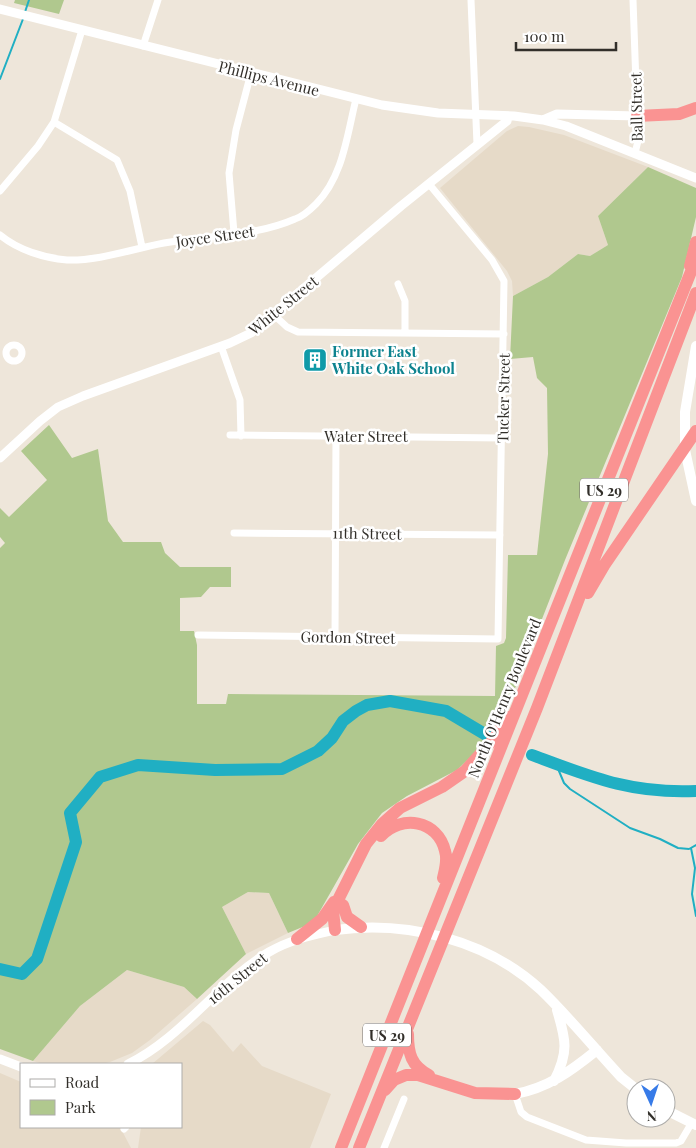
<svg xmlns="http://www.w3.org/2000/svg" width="696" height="1148" viewBox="0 0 696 1148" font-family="'Playfair Display',serif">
<rect width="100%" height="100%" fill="#eee6da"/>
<path fill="#e6dac8" d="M518,126L529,127L564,135L648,167L598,216L608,245L590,256L578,254L548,277L513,296L512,281L507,271L440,188L507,131Z
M248,892L269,893L288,933L246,954L222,907Z
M127,970L184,987L197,999L150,1040L132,1053L110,1062L101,1064H43L33,1061L80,1006Z
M203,1021L210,1025L233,1052L241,1043L262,1066L331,1094L310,1148H138L141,1127H181V1064H152Z
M0,1073L21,1082V1127H120L131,1148H0Z"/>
<path fill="#b0c88e" d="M15,0H64L59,14L14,3Z
M648,167L696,188V217L682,277L565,560L512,696L497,726L478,750L457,770L407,796L382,813L358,844L316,918L305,926L288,933L269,893L248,892L222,907L246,954L197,999L184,987L127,970L80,1006L33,1061L0,1049V548L5,543L0,537V508L9,517L47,480L21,451L49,425L72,458L98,449L108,521L123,542H161L165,553L180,567H231V587H210L201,597L180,598V631H194L197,645V704H226L228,694L495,696L496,646L504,643L506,638L508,555H537L548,454L547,388L537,378L533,357L510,359L513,296L548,277L578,254L590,256L608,245L598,216Z"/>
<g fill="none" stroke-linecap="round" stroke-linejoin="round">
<path stroke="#20afc3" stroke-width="2" d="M25,12L29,0
M0,79L23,19
M556,764L564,783L570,789L630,828L660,839L678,848L689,849L696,845
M691,848L695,868L692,894L696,916"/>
<path stroke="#20afc3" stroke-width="12" d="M532,755C591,777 631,794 696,791
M0,969L22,974L37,959L76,842L70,813L100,777L138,765L215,770L282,769L318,751L332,738L343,721L356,711L367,705L390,701L446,711L488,736"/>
<path stroke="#fff" stroke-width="7" d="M471,0L477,144
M633,0L638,141L635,153
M143,46L158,0
M54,122L117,160L130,191L142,247
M0,191L38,146L54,122L82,30
M234,233L229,173L236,130L251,73
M0,235C18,250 44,258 67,260C99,261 132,249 164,243C207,235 254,237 295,219C302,217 311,209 316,204C343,177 347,135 356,99
M398,284L405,301V333
M273,314L287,327L298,332L504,334
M6 353a8 8 0 1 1 16 0a8 8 0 1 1-16 0Z
M221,346L240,400L241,436
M230,435L502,438
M234,533L500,535
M198,635L498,639L504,281L492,260L429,184
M335,637L336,436
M515,1094L521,1112L527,1117L586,1140L626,1143H676L681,1141L691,1124
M124,1129L126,1127
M384,1148L404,1099"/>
<path stroke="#fff" stroke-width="9" d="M0,9L382,105L438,113L514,116L543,120L566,126L696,178
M543,120L557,114L637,116
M0,458L40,421L58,407L83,396L230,343L251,333L401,206L507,121L508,116
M0,1059L21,1067
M128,1064C182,1038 218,982 269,952C289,940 313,935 335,930"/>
<path stroke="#fff" stroke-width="10" d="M696,346L685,412V450L696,501
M335,930C407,920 487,940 541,990C569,1017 594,1048 621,1077L636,1089
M554,1081C569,1052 566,1040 557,1010
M515,1094C548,1088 571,1071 597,1050
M666,1110L696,1125"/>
<path stroke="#fa9392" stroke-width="12" d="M637,116L679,114L696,108
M690,266L696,242
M588,593L605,564L696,431
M381,836C401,814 438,820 445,851C448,860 445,869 443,878
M343,905L347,917L361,927
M335,930L333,910L366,844L382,824L400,808L442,787L465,771L492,741L508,717
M297,939L322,919L334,902
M408,1034C408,1053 411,1066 429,1075
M385,1090L394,1080L406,1075H418L475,1093L515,1094
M341,1148L696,259
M359,1148L537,708L696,293"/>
</g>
<defs>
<symbol id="building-square" viewBox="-11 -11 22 22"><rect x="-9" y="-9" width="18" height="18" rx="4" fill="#0f9aa8" stroke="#fff"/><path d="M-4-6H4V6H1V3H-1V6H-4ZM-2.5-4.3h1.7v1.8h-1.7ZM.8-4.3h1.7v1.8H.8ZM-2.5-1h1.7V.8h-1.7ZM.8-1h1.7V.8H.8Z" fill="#fff"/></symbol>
</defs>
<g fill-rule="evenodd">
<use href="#building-square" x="301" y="346" width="28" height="28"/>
</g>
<g text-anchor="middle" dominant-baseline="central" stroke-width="5" stroke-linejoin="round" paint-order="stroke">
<g fill="#fff" stroke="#706d6a" stroke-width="1">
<rect x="580" y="478.5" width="48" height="23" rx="4"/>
<rect x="363" y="1023.5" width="48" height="23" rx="4"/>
</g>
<g font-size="14" font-weight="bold" fill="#322f2a">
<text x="604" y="490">US 29</text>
<text x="387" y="1035">US 29</text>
</g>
<g font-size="15" fill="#322f2a" stroke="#fff">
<text transform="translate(269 78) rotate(14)">Phillips Avenue</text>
<text transform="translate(636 107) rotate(-91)">Ball Street</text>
<text transform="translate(215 236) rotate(-8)">Joyce Street</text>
<text transform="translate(283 305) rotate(-39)">White Street</text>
<text transform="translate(503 398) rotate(-89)">Tucker Street</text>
<text x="366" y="436">Water Street</text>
<text transform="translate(367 533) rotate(1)">11th Street</text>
<text transform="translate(348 637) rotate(1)">Gordon Street</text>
<text transform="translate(504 698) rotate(-68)">North O'Henry Boulevard</text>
<text transform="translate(237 978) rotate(-39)">16th Street</text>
</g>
<g font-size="15" font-weight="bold" fill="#0d838f" stroke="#fff" text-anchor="start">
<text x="332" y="351">Former East<tspan x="332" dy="17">White Oak School</tspan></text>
</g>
</g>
<rect x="20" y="1063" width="162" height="65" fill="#ffffff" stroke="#adacaa"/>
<rect x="30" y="1079" width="25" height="8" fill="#ffffff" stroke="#adacaa"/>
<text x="65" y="1088" font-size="15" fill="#322f2a">Road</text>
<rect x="30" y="1100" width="25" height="15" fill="#b0c88e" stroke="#adacaa"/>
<text x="65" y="1113" font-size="15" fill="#322f2a">Park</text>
<g transform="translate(651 1103) rotate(177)"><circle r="24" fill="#ffffff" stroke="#adacaa"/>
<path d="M0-4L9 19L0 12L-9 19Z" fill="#377be8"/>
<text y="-8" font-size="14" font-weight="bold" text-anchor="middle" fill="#322f2a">N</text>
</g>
<path d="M516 42v8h100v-8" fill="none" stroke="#322f2a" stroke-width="2.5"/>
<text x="524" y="42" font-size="15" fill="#322f2a" stroke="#ffffff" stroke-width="4" paint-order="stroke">100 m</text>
</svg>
